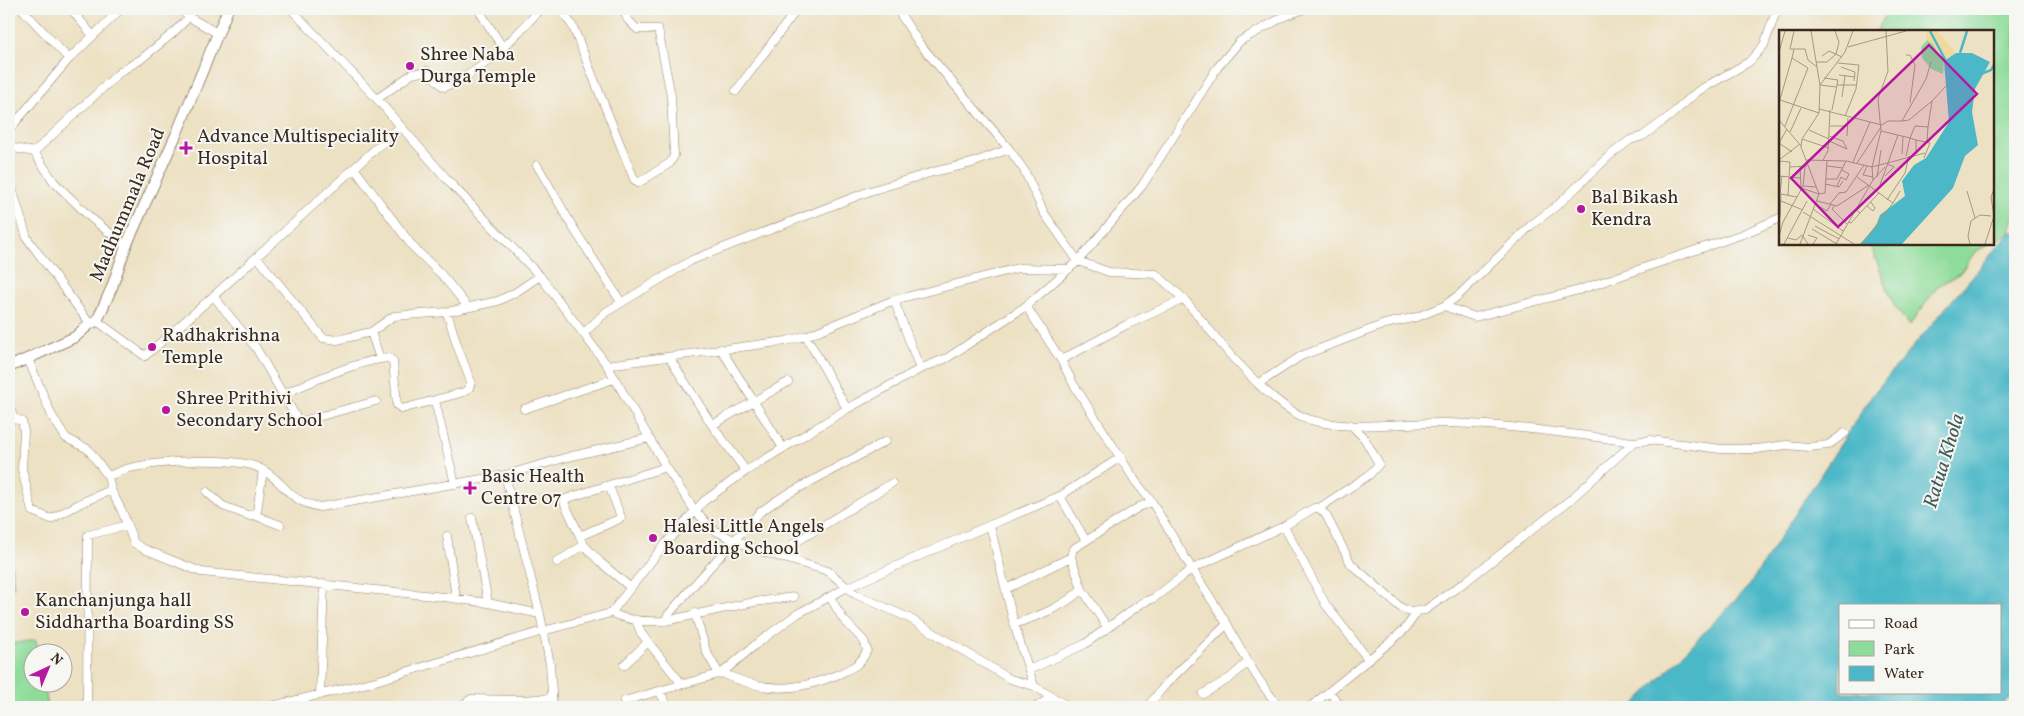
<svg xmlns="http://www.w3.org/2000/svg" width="2024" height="716" viewBox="0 0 2024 716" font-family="Vollkorn,serif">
<rect width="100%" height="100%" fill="#f6f6f2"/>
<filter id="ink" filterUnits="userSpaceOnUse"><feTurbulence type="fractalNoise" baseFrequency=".02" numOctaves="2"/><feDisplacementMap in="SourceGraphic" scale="10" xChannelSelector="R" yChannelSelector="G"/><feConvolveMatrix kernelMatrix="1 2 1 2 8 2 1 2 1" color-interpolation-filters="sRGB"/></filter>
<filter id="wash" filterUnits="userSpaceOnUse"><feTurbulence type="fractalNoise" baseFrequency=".0096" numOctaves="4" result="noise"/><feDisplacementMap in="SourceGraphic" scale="20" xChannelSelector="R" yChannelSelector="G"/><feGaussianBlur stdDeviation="1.12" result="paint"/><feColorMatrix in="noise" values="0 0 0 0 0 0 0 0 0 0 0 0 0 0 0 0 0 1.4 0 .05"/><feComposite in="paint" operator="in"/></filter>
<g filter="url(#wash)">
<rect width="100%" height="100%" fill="#ede1c3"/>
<path fill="#8edc9a" stroke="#64835c" d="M1889,9H2015V212L2010,232L1993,242V31H1877Z
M1870,244H1989L1975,252L1960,273L1938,286L1909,326L1894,305Z
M9,561H11L14,587H9Z
M36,640L39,653L32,654V684H44L48,707H9V644Z"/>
<path fill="#4cb8c7" stroke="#447172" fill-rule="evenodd" d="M2010,232H2015V694L1998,707H1632L1748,587L1873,394ZM1840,605H2000V692H1840Z"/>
</g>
<g filter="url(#ink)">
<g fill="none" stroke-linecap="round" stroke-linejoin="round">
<defs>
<path id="street" d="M22,9L69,59
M71,9L93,36
M180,9L189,17L217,33
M478,9L503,48
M561,9L573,27L634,179L638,183L670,163L674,156L671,96L658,29H637L628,20L623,9
M897,9L919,43L1009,149L1024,170L1044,213L1078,261L1109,272L1156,274L1184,299L1232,357L1258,384L1301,356L1385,324L1417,317L1444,306L1475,317L1579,290L1743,234L1780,218
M736,91L797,9
M377,99L412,74L427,71L444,87C484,72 512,39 541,9
M9,130L69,59L121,9
M9,147L34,152L54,182L91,218L126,246
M34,152L121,71L140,60L172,34L189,17
M537,165L574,229L621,302
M354,168L413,247L441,274L468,307
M9,178L27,238L90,324
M257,257L323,338L337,340L371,332L394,316L447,312L498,301L516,292L540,276
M214,297L256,348L299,422L376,401
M894,300L920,369
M1026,306L1061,360L1074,385L1136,482L1152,502L1192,569L1284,526L1314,508H1319L1326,515L1351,564L1400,607L1410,612L1425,610L1465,582L1570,500L1634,442L1650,440L1721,449H1757L1786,445L1809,447L1828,445L1845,433
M1444,306L1459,295L1530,226L1559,204L1609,156L1630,140L1643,136L1670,116L1698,91L1749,62L1764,45L1777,9
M97,321L145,356C232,282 315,202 400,127
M371,332L380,359
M584,333L606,312L692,260L870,191L933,172L972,163L1009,149
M806,336L847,409
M721,349L783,448
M669,357L712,425L746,471
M28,359L52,416L66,438L88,449L108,476L111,490L122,511L134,543L144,549L201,572L444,597L488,603L540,614
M1061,360L1126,325L1184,299
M607,365L786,341L806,336L894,300L1018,268L1069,269
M1258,384C1274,398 1293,416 1315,421C1358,431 1404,422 1448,423C1511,425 1572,434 1634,442
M284,394C312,381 359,360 389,358L393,361L397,405L402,409L464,392L469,388L471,382L457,345L447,312
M435,401L455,484
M9,406L14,419L22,421L24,431L22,469L32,511L51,519L83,502L111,490
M524,409L614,379
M712,425L788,382
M505,475L540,614L550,664L553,707
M108,476C114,474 120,471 126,469C153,461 239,455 263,470C287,484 287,501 320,507L505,475L568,457L649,438
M207,492L223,506L250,516L257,511L263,470
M1060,496L1086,541
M1319,508L1369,475L1379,464L1364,438L1351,425
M254,515L280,525
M472,518L488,603
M990,525L1014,624L1034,686
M1284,526L1326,605L1368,659
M447,536L456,598
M580,536L619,519L621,517L609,486
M785,558L793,544L892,483
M557,562L584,545
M631,588L600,562L584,545L564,502L565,499L666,467
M1006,589L1071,557
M1082,589L1107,627
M611,613C628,621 647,622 665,621L754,602L794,597
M695,613L706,651L719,674
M665,621L668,615L694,585L760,512L782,497L886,441
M1014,624C1039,616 1063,607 1082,589L1071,557L1073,549L1139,507L1152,502
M1227,624C1243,653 1258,683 1280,707
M648,642L682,684
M624,665L648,642L641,633L636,620
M1029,670L1085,644L1142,603L1154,598L1192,569L1227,624L1166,684L1147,707
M722,673C765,693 796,692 839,674C852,668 862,664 867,650L864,641L843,619L830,597
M660,692L668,707
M1330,693L1342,707
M1203,694L1230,678L1248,662
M320,695L324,584
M624,701L722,673L755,645L797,614L846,588L990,525L1060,496L1121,457
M87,707L88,535L128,525
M268,707L372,682L543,631L611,613L660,550L695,511L666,467L607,365L540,276L453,186L377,99L291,9
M464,707V704L471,699L521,700L552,698
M1036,707L1051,697
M1069,707L1034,686L1010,679L909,618L855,594L828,571L757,550L736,541L714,530L695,511L704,501L746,471L847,409L920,369L947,358L1026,306L1078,261L1142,186L1217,68L1240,41L1285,16L1304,9
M1310,707L1389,643L1405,629L1418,611"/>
<path id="secondary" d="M9,367L75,337L90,324L97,321L112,287L126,246L176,135L228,9"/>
</defs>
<use href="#street" stroke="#948670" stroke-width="9"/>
<use href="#secondary" stroke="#948670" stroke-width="12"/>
<use href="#street" stroke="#fff" stroke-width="8"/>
<use href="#secondary" stroke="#fff" stroke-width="10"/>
</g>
</g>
<g fill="#b5179e" stroke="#f6f6f2" stroke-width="2">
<circle cx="410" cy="66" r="5"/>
<path d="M183.5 140.5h5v5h5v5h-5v5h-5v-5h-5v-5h5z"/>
<circle cx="1581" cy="209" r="5"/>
<circle cx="152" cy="347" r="5"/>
<circle cx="166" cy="410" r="5"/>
<path d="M467.5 480.5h5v5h5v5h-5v5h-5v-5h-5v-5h5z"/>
<circle cx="653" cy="538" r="5"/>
<circle cx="25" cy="612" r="5"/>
</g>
<g text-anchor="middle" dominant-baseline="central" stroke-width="4" stroke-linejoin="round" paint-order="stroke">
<g font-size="19" fill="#3b2a1e" stroke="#f6f6f2" text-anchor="start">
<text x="420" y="55">Shree Naba<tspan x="420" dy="22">Durga Temple</tspan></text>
<text x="197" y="137">Advance Multispeciality<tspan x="197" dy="22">Hospital</tspan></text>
<text x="1591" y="198">Bal Bikash<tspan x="1591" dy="22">Kendra</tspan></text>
<text x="162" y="336">Radhakrishna<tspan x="162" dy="22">Temple</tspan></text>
<text x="176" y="399">Shree Prithivi<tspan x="176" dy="22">Secondary School</tspan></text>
<text x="481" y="477">Basic Health<tspan x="481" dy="22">Centre 07</tspan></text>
<text x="663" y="527">Halesi Little Angels<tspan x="663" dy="22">Boarding School</tspan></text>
<text x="35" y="601">Kanchanjunga hall<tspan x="35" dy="22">Siddhartha Boarding SS</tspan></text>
</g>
<g font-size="19" fill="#3b2a1e" stroke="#f6f6f2">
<text transform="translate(128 205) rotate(-67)">Madhummala Road</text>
</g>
<g font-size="20" font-style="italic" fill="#415c59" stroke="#f6f6f2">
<text transform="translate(1945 461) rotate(-73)">Ratua Khola</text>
</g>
</g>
<g transform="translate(1779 30)">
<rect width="215" height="215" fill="#ede1c3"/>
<path d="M148,10L154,14L165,31L164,44L152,39L143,28L142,17Z" fill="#8edc9a"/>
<path d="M147,1H158L177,23L165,31L154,14L148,10Z" fill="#eeda9e"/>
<path d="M177,23H193L211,32L196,59L193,82L199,115L186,126L174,158L123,214H81L97,196L101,185L126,166L123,151L135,135L147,128L170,92L165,31Z" fill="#4cb8c7"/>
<path fill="none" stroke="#4cb8c7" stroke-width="2.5" d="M151,1L168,33M181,23L188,1M202,44L212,40L215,35"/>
<path fill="none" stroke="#a69881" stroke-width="1" d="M15,1L11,19H26L29,30L38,37M107,1L109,41L99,69L102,101L93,137L146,123M69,17L127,1M0,22L6,1M127,25H131L136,35L131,73M43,26L50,21L63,27M37,32H48L57,24L60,12L56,1M59,33L80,35L77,59L66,86M62,37L76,42L75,51M60,45L76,47M45,48L59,50L53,80M58,55H78M57,57L41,55L66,22L74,1M63,67L66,46M1,70L40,83M0,73L13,28M40,79L103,95L109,91H123L147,49L152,32M0,90L22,116M123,91L130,90L153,71M6,96L29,38L13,28L15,19M51,96H67M30,100L50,109M102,101L131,108L136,96L149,97L153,71L167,56M11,102L22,78M68,106L69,88M23,109L50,118M137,110L151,113L145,128M50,111L68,119L64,111L50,106M148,112L149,96M0,113L13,122M0,113L8,99M123,124L124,106M127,126L131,108L137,110V124M0,130L21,114M27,130L67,131L93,137L94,150L57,214M44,130L49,121L51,80M0,131L11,132L9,165M74,132L91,92M78,133L102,97M48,136L64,138M88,136L84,145L94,147M11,137L28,136M21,137L22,158L40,164M0,146L21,148M106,146L115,137L108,134M98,147L102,120M47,149H58L67,131M94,150L106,137M46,154L60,157L64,151M101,155L119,105M24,156L26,137M58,156L62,147L67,150L70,144L63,140M188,161L196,188M100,163L114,173L121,161M1,164L3,146M40,164L46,163L48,130M18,167L24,156L37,157M108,170L126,143L130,126M2,171L24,180M38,171L58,176L90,155M36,174L48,181L52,174M51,174L60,163L67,162L85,135M55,176L53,179L68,194M88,176L94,181L96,178L92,172M34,179L64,201M77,180L81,183L100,163L78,147M24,182L75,214M215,186L212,167L215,159M69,192L72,193L81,183M36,196L60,209M33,199L58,214M29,205L38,208L34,214M0,206L4,192L18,167L2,164L1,187M9,208L17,210L23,205L29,214M5,214L28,171M21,214L40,164L22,117L23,109L40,83L41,55L32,1M83,214L114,173M191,214L189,206L192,191L201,185L212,186M206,214L215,186"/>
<path fill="#b5179e" fill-opacity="0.15" stroke="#b5179e" stroke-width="2.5" d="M150,15L198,64L59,197L12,148Z"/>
<rect width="215" height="215" fill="none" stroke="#3b2a1e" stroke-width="2.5"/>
</g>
<rect width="2024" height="716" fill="none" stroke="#f6f6f2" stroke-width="30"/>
<rect x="1839" y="604" width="162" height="90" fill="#f6f6f2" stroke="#aba49d"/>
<rect x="1849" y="620" width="25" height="8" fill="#ffffff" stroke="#aba49d"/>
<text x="1884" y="628" font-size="15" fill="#3b2a1e">Road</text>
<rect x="1849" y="641" width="25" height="15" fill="#8edc9a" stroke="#aba49d"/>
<text x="1884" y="654" font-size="15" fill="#3b2a1e">Park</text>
<rect x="1849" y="666" width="25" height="15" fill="#4cb8c7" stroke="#aba49d"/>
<text x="1884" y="678" font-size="15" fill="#3b2a1e">Water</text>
<g transform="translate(48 668) rotate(44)"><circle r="24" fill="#f6f6f2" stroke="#aba49d"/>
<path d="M0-4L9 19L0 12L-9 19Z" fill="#b5179e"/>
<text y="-8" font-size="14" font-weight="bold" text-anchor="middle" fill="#3b2a1e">N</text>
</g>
</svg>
